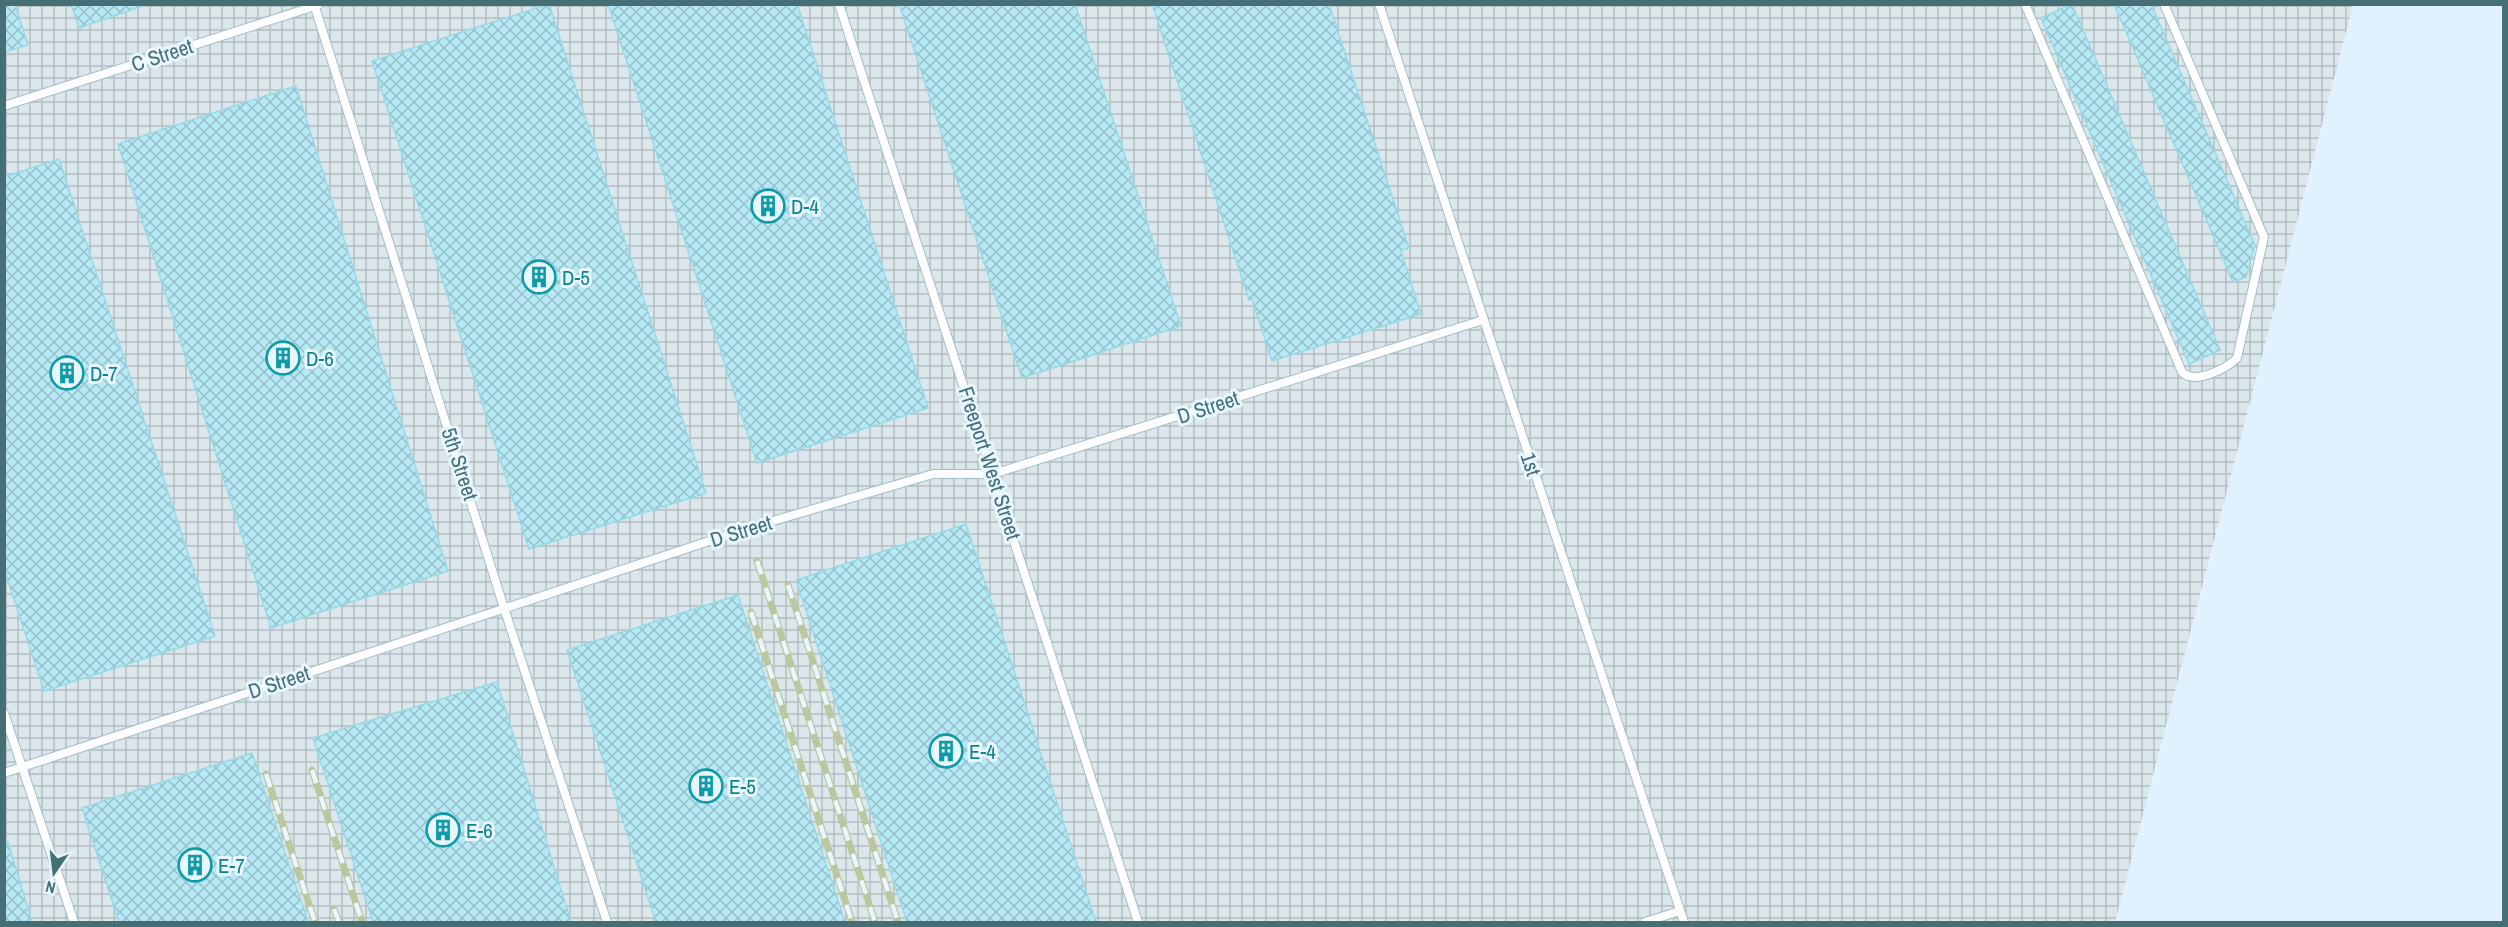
<svg xmlns="http://www.w3.org/2000/svg" width="2508" height="927" viewBox="0 0 2508 927" font-family="'Archivo Narrow',sans-serif">
<defs>
<pattern id="industrial-grid" width="8" height="8" patternUnits="userSpaceOnUse" patternTransform="scale(1.5)"><rect width="8" height="8" fill="#dce7eb"/><path d="M0 4h8M4 0v8" fill="none" stroke="#b4bfc3"/></pattern>
<pattern id="building-cross-hatch" width="8" height="8" patternUnits="userSpaceOnUse" patternTransform="scale(1.5)"><rect width="8" height="8" fill="#b6e9f4"/><path d="M0 0l8 8M0 8l8-8" fill="none" stroke="#96c1ca"/></pattern>
</defs>
<rect width="100%" height="100%" fill="#e0f2fd"/>
<path fill="url(#industrial-grid)" d="M5,5H2353L2115,922H5Z"/>
<path fill="url(#building-cross-hatch)" stroke="#96dae8" stroke-width="1.5" d="M4,4H15L28,45L4,52Z
M71,4H140V7L79,28Z
M549,4L706,493L529,549L372,61Z
M608,4H797L928,408L757,463Z
M899,4H1075L1181,326L1022,378Z
M1152,4H1329L1409,248L1401,251L1421,314L1272,361L1252,299L1249,300Z
M2072,4L2220,350L2189,364L2041,18Z
M2114,4H2151L2255,245L2246,277L2233,282Z
M296,86L448,571L271,628L118,144Z
M59,159L215,636L44,691L4,569V177Z
M966,524L1096,922H907L796,580Z
M738,595L845,922H656L567,650Z
M497,682L571,922H373L313,738Z
M252,753L308,922H119L82,808Z
M8,842L32,922H4V843Z"/>
<g fill="none" stroke-linecap="round" stroke-linejoin="round">
<defs>
<path id="service" d="M314,4L504,608L607,922
M839,4L1138,922
M1379,4L1684,922
M2025,4L2182,372C2194,385 2226,369 2237,358L2264,237L2164,4
M4,106L318,5
M4,713L74,922
M4,773L749,528L933,474H993L1483,320
M1645,922L1680,911"/>
</defs>
<use href="#service" stroke="#9fbfc7" stroke-width="10"/>
<use href="#service" stroke="#fff" stroke-width="8"/>
<defs>
<path id="rail" d="M757,561L875,922
M788,585L898,922
M751,612L852,922
M312,770L362,922
M266,774L315,922
M334,909L339,922"/>
</defs>
<use href="#rail" stroke="#bac79f" stroke-width="7"/>
<use href="#rail" stroke="#e7f6ff" stroke-width="4.5" stroke-dasharray="14" stroke-linecap="butt"/>
</g>
<defs>
<symbol id="building-ring" viewBox="-11 -11 22 22"><circle r="9.5" fill="#e7f6ff" stroke="#0f9aa8" stroke-width="1.5"/><path d="M-4-6H4V6H1V3H-1V6H-4ZM-2.5-4.3h1.7v1.8h-1.7ZM.8-4.3h1.7v1.8H.8ZM-2.5-1h1.7V.8h-1.7ZM.8-1h1.7V.8H.8Z" fill="#0f9aa8"/></symbol>
</defs>
<g fill-rule="evenodd">
<use href="#building-ring" x="749" y="187" width="38" height="38"/>
<use href="#building-ring" x="520" y="258" width="38" height="38"/>
<use href="#building-ring" x="264" y="339" width="38" height="38"/>
<use href="#building-ring" x="48" y="354" width="38" height="38"/>
<use href="#building-ring" x="927" y="732" width="38" height="38"/>
<use href="#building-ring" x="687" y="767" width="38" height="38"/>
<use href="#building-ring" x="424" y="811" width="38" height="38"/>
<use href="#building-ring" x="176" y="846" width="38" height="38"/>
</g>
<g text-anchor="middle" dominant-baseline="central" stroke-width="6" stroke-linejoin="round" paint-order="stroke">
<g font-size="21" fill="#466f75" stroke="#e7f6ff">
<text transform="translate(162 55) rotate(-18)">C Street</text>
<text transform="translate(1208 407) rotate(-18)">D Street</text>
<text transform="translate(990 463) rotate(72)">Freeport West Street</text>
<text transform="translate(460 464) rotate(72)">5th Street</text>
<text transform="translate(1531 464) rotate(72)">1st</text>
<text transform="translate(741 531) rotate(-17)">D Street</text>
<text transform="translate(279 682) rotate(-18)">D Street</text>
</g>
<g font-size="21" fill="#0d838f" stroke="#e7f6ff" text-anchor="start">
<text x="791" y="206">D-4</text>
<text x="562" y="277">D-5</text>
<text x="306" y="358">D-6</text>
<text x="90" y="373">D-7</text>
<text x="969" y="751">E-4</text>
<text x="729" y="786">E-5</text>
<text x="466" y="830">E-6</text>
<text x="218" y="865">E-7</text>
</g>
</g>
<rect width="2508" height="927" fill="none" stroke="#466f75" stroke-width="12"/>
<g transform="translate(54 873) rotate(194)" stroke="#e7f6ff" stroke-width="4.5" paint-order="stroke">
<path d="M0-4.5L10 22L0 15L-10 22Z" fill="#466f75"/>
<text y="-9" font-size="16" font-weight="bold" text-anchor="middle" fill="#466f75">N</text>
</g>
</svg>
